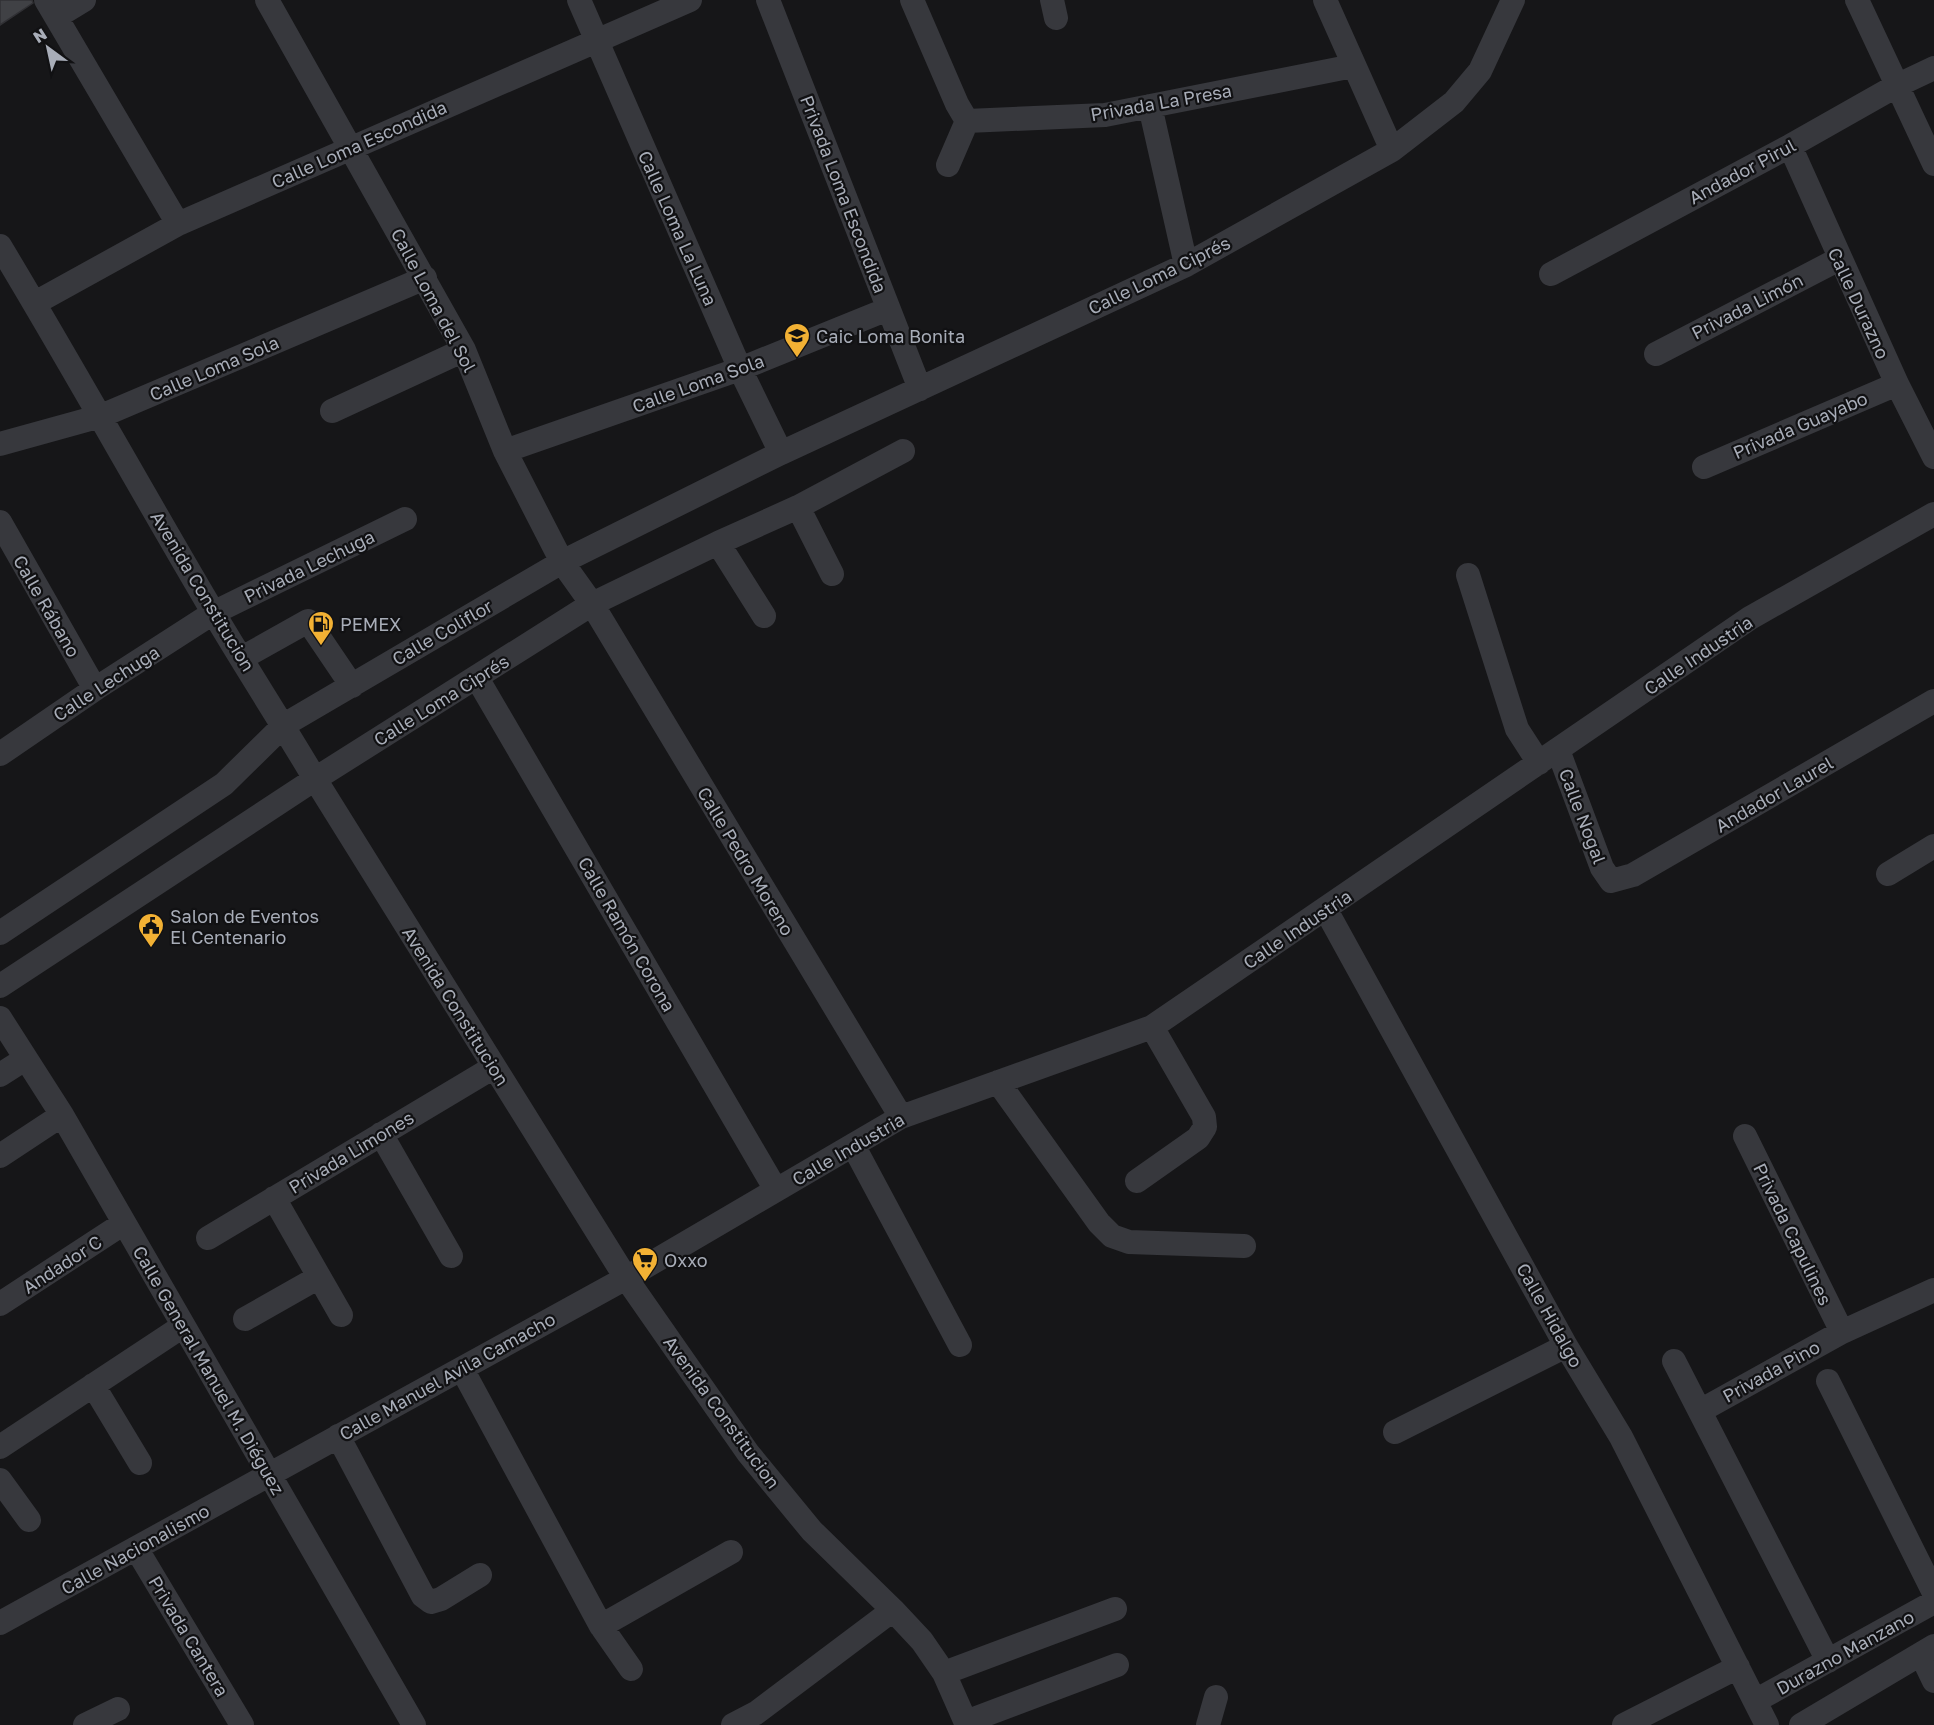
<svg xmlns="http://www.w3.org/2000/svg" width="1934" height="1725" viewBox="0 0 1934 1725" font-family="'Golos Text',sans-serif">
<rect width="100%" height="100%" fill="#161618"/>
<path fill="#404145" stroke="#303034" stroke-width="1.5" d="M0,0H32L33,3L0,25Z"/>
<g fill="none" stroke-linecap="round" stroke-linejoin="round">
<path stroke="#37383d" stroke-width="24" d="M46,0L178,224
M267,0L464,350L505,451L562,562L592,604L901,1117
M579,0L740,369L781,453
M768,0L920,389
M912,0L957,104L967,121
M1052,0L1056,18
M1325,0L1392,150
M1857,0L1934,164
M56,17L84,0
M1150,106L1186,265
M967,121L1105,115L1353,66
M1790,146L1897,384L1934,457
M948,165L967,121
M0,246C73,367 141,490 213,612C246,668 282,723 315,779L626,1278L748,1453L812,1531L893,1610L922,1641L944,1673L967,1725
M1551,274L1790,146L1896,86L1934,68
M35,303L178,224L690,0
M1656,354L1839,259
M332,411L464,350
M0,444L101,416L425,278
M505,451L740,369L888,309
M1704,467L1897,384
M798,507L832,574
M0,522L95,689
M718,543L764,616
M1468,575L1517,729L1539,763
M242,658L308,621L352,686
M477,678L776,1190
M1558,750L1602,868L1611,881L1633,875L1934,701
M0,754L95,689L213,613L405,519
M1888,874L1934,846
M1326,910L1566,1346L1621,1437L1767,1725
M0,933L224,784L284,725L562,562L781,453L1186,265L1392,150L1454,102L1480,71L1513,0
M0,986L315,779L592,604L718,543L798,507L903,451
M0,1018L62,1115L414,1725
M0,1075L25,1059
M998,1082L1099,1223L1112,1236L1129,1242L1244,1246
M381,1134L451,1256
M1745,1136L1842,1332
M853,1145L960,1345
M0,1156L62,1115
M1137,1181L1198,1138L1205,1127L1204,1117L1152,1027
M274,1198L341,1315
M208,1238L494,1067
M0,1304L124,1223
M245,1319L319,1277
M1674,1361L1828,1661
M462,1369L601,1626L631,1669
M1828,1381L1934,1593
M93,1385L140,1463
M1700,1411L1842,1332L1934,1290
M1395,1432L1566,1346
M338,1436L423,1596L431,1602L441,1599L480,1575
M0,1447L183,1326
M0,1480L29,1520
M136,1548L242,1725
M0,1623L626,1278L901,1117L1152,1027L1750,618L1934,514
M601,1626L731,1552
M1921,1654L1934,1681
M944,1673L1115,1609
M1755,1701L1934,1602
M966,1722L1117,1665
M85,1725L118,1709
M733,1725L756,1713L893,1610
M1208,1725L1216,1697
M1624,1725L1738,1667
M1801,1725L1934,1646"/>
</g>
<defs>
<symbol id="school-pin" viewBox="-11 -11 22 30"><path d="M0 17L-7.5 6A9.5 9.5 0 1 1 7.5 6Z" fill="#f2b134" stroke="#111113"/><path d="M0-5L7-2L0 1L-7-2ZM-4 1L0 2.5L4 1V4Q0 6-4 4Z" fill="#111"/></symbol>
<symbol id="fuel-pin" viewBox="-11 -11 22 30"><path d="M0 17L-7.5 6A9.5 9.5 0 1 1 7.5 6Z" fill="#f2b134" stroke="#111113"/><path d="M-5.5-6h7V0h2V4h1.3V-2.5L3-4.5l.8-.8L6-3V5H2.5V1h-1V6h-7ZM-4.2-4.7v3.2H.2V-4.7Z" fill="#111"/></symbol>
<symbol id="civic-pin" viewBox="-11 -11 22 30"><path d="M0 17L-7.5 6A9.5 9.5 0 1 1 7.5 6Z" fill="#f2b134" stroke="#111113"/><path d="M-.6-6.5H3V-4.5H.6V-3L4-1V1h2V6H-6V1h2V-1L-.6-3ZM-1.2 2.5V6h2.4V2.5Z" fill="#111"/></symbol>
<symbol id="supermarket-pin" viewBox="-11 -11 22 30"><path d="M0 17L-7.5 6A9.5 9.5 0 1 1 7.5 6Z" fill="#f2b134" stroke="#111113"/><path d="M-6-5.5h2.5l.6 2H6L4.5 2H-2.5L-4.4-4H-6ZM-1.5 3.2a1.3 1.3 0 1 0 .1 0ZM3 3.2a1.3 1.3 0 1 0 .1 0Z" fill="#111"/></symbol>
</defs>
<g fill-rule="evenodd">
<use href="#school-pin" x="782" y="321" width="30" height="40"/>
<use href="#fuel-pin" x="306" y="609" width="30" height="40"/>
<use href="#civic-pin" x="136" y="911" width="30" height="40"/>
<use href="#supermarket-pin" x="630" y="1245" width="30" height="40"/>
</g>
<g text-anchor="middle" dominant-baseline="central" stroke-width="4.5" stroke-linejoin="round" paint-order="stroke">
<g font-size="18" fill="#a8adb8" stroke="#111113">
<text transform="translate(1161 102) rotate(-10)">Privada La Presa</text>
<text transform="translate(359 144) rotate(-24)">Calle Loma Escondida</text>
<text transform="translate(1742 171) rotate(-28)">Andador Pirul</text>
<text transform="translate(844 194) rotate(69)">Privada Loma Escondida</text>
<text transform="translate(678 228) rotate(66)">Calle Loma La Luna</text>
<text transform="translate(1159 275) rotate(-26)">Calle Loma Ciprés</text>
<text transform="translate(434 300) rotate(62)">Calle Loma del Sol</text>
<text transform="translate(1859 303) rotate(65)">Calle Durazno</text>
<text transform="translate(1747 306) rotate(-27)">Privada Limón</text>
<text transform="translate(214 368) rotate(-23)">Calle Loma Sola</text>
<text transform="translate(698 383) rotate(-20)">Calle Loma Sola</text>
<text transform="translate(1800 425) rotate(-23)">Privada Guayabo</text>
<text transform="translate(309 566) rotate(-26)">Privada Lechuga</text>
<text transform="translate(203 591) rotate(59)">Avenida Constitucion</text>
<text transform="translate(47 606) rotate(60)">Calle Rábano</text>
<text transform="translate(442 632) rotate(-30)">Calle Coliflor</text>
<text transform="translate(1698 655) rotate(-34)">Calle Industria</text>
<text transform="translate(106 683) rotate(-33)">Calle Lechuga</text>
<text transform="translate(441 700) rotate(-32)">Calle Loma Ciprés</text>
<text transform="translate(1774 794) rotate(-30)">Andador Laurel</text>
<text transform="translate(1583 816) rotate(69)">Calle Nogal</text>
<text transform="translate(746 861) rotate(59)">Calle Pedro Moreno</text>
<text transform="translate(1297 929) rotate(-34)">Calle Industria</text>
<text transform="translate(627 934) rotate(60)">Calle Ramón Corona</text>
<text transform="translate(456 1006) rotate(58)">Avenida Constitucion</text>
<text transform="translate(848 1149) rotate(-30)">Calle Industria</text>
<text transform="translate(351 1152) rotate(-31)">Privada Limones</text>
<text transform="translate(1793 1234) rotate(64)">Privada Capulines</text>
<text transform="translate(62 1264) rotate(-33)">Andador C</text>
<text transform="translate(1550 1315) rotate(61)">Calle Hidalgo</text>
<text transform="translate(209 1370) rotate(60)">Calle General Manuel M. Diéguez</text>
<text transform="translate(1771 1371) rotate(-29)">Privada Pino</text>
<text transform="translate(447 1376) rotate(-29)">Calle Manuel Avila Camacho</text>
<text transform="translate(722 1412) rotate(54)">Avenida Constitucion</text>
<text transform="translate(135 1549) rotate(-29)">Calle Nacionalismo</text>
<text transform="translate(189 1636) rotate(59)">Privada Cantera</text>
<text transform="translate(1845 1652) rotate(-29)">Durazno Manzano</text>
</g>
<g font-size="18" fill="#a8adb8" stroke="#111113" text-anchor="start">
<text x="816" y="336">Caic Loma Bonita</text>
<text x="340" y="624">PEMEX</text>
<text x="170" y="916">Salon de Eventos<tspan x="170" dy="21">El Centenario</tspan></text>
<text x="664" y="1260">Oxxo</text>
</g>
</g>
<g transform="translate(48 48) rotate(327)" stroke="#111113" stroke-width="4.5" paint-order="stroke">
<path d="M0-4.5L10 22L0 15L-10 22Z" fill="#a8adb8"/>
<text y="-9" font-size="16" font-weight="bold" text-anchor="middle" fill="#a8adb8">N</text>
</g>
</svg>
